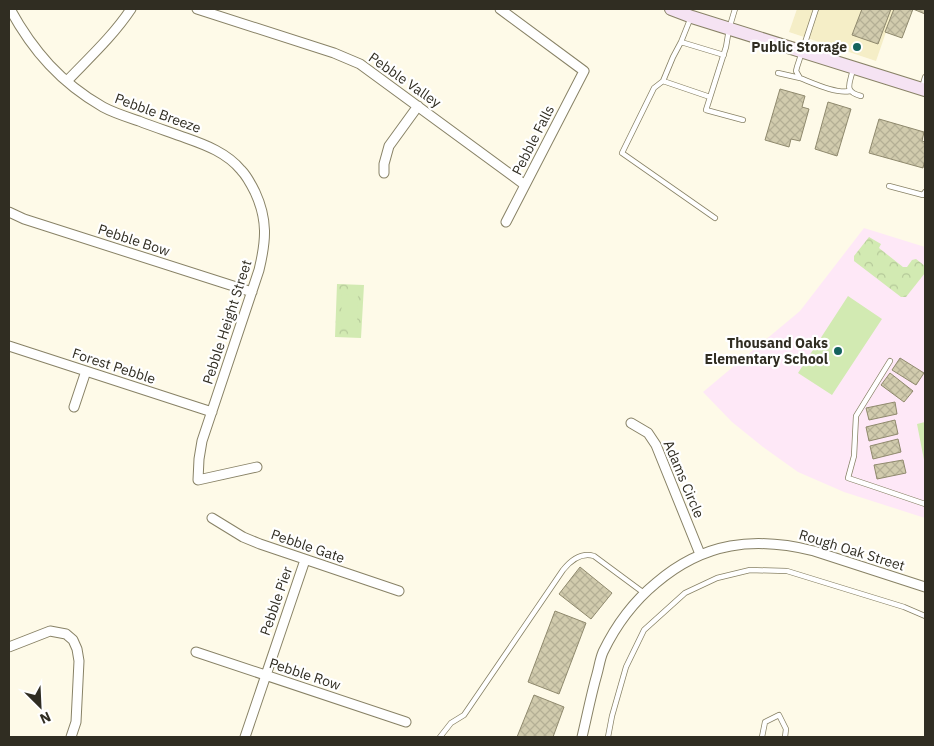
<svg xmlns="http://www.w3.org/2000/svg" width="934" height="746" viewBox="0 0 934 746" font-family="'IBM Plex Sans',sans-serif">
<defs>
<pattern id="forest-crowns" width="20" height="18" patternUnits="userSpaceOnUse" patternTransform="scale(1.25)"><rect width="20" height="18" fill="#d2eab2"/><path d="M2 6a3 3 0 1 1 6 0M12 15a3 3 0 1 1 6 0" fill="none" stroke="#b5c999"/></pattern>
<pattern id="building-cross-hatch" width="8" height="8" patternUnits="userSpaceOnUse" patternTransform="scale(1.25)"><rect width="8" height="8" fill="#d1cbad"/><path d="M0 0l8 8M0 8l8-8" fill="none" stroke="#b4af95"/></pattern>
</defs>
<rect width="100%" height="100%" fill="#fefae8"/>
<path fill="#f5eec7" d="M797,9H894L876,61L789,32Z"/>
<path fill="#fee8f7" d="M864,228L925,247V518L844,492L798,472L763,447L732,422L703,392L800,311Z"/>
<path fill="url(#forest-crowns)" d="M869,237L881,244L879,248L903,267H907L912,260L916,259L925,266V273L906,297H901L854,261V256Z
M337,284L364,285L361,338L335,337Z"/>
<path fill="#d2eab2" d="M342,294L358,295L357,328H341Z
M848,296L882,319L832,395L798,373Z
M925,422V465L917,424Z"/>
<path fill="url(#building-cross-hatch)" stroke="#8f896d" d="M862,9H891L878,44L852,35Z
M894,9H925V14L913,9L902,38L885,32Z
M780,89L805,96L802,107L809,109L800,141L791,139L789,147L765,140Z
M828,102L851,109L837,156L815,149Z
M879,119L924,132L922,141L925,142V159L923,168L869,153Z
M900,358L924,373L916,385L892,370Z
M890,373L913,391L904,402L881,385Z
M895,402L897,414L869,420L866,408Z
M895,420L898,434L869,441L866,427Z
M898,439L901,452L873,459L870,446Z
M903,460L906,473L877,479L874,465Z
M580,567L612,593L591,619L559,594Z
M555,611L586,623L559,694L528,682Z
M534,695L564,707L553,737H517Z"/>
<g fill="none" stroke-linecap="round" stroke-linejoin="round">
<defs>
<path id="service" d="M735,9L729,29L726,47L706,110L743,120
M816,9L797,67L796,71L800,78C813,83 836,94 850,91
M681,42L691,17
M853,69C850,84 843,91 861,96
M778,73L800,78
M663,81L654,88L622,153L715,218
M922,88L925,77
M710,97L663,81L673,57L681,42L724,55
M889,186L923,195L925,192
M890,361L856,416L854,456L848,478L872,486L925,504
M440,737L451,723L464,715L563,570C571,560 581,552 594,556L644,593
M608,737L612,716L626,667L644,630L685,593L717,578L750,570L787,571L904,607L925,616
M762,737L765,722L779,715L786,729L785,737"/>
<path id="minor" d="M10,9C33,51 61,83 103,107C114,113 127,117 139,121C154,127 170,132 186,138C206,145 227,153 241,170C247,176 251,184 255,192C268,220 266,241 259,270L202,441L199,459L198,480L257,467
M197,9L334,53L360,64L525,185
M500,9L584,71L506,222
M67,81C89,58 113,36 131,9
M384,173V164L389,146L418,106
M9,212L24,219L252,292
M9,346L212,412
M74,407L86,371
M631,423L648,433L656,445L700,554
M212,518L243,537L260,544L399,591
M9,647L50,631L66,634L73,640L77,649L79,661L76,722L71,737
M196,652L406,722
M245,737L305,560
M582,737C587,716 591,695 597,674C599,667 600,659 603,652C616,625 633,602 656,583C704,542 754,536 814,551L925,587"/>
<path id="secondary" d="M671,9L692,17L925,90"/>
</defs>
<use href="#service" stroke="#888266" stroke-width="6"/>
<use href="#minor" stroke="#888266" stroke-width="11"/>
<use href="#secondary" stroke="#888266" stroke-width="14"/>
<use href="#service" stroke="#fff" stroke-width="4.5"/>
<use href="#minor" stroke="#fff" stroke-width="9"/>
<use href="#secondary" stroke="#f5e3f3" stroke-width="12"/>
</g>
<g fill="#14635e" stroke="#fff" stroke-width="2">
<circle cx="857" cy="47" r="5"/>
<circle cx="838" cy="351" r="5"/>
</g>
<g text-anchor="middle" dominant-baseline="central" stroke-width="4.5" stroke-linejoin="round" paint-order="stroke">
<g font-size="14" font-weight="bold" fill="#302d22" stroke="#fff" text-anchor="end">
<text x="847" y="47">Public Storage</text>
<text x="828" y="343">Thousand Oaks<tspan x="828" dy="16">Elementary School</tspan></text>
</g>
<g font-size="14" fill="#302d22" stroke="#fff">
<text transform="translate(405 80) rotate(35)">Pebble Valley</text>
<text transform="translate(158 113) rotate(20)">Pebble Breeze</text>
<text transform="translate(533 140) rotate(-63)">Pebble Falls</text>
<text transform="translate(134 240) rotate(18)">Pebble Bow</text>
<text transform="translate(227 322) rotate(-72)">Pebble Height Street</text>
<text transform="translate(114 366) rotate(18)">Forest Pebble</text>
<text transform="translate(684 479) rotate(67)">Adams Circle</text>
<text transform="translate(308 546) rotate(19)">Pebble Gate</text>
<text transform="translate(852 550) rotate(17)">Rough Oak Street</text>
<text transform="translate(276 601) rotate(-71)">Pebble Pier</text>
<text transform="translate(305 674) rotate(18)">Pebble Row</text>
</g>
</g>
<rect width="934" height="746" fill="none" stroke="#302d22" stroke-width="20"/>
<g transform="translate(40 706) rotate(156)" stroke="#ffffff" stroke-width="4" paint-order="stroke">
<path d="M0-4L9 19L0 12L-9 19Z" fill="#302d22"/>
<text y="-8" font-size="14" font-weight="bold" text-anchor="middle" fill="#302d22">N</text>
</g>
</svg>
